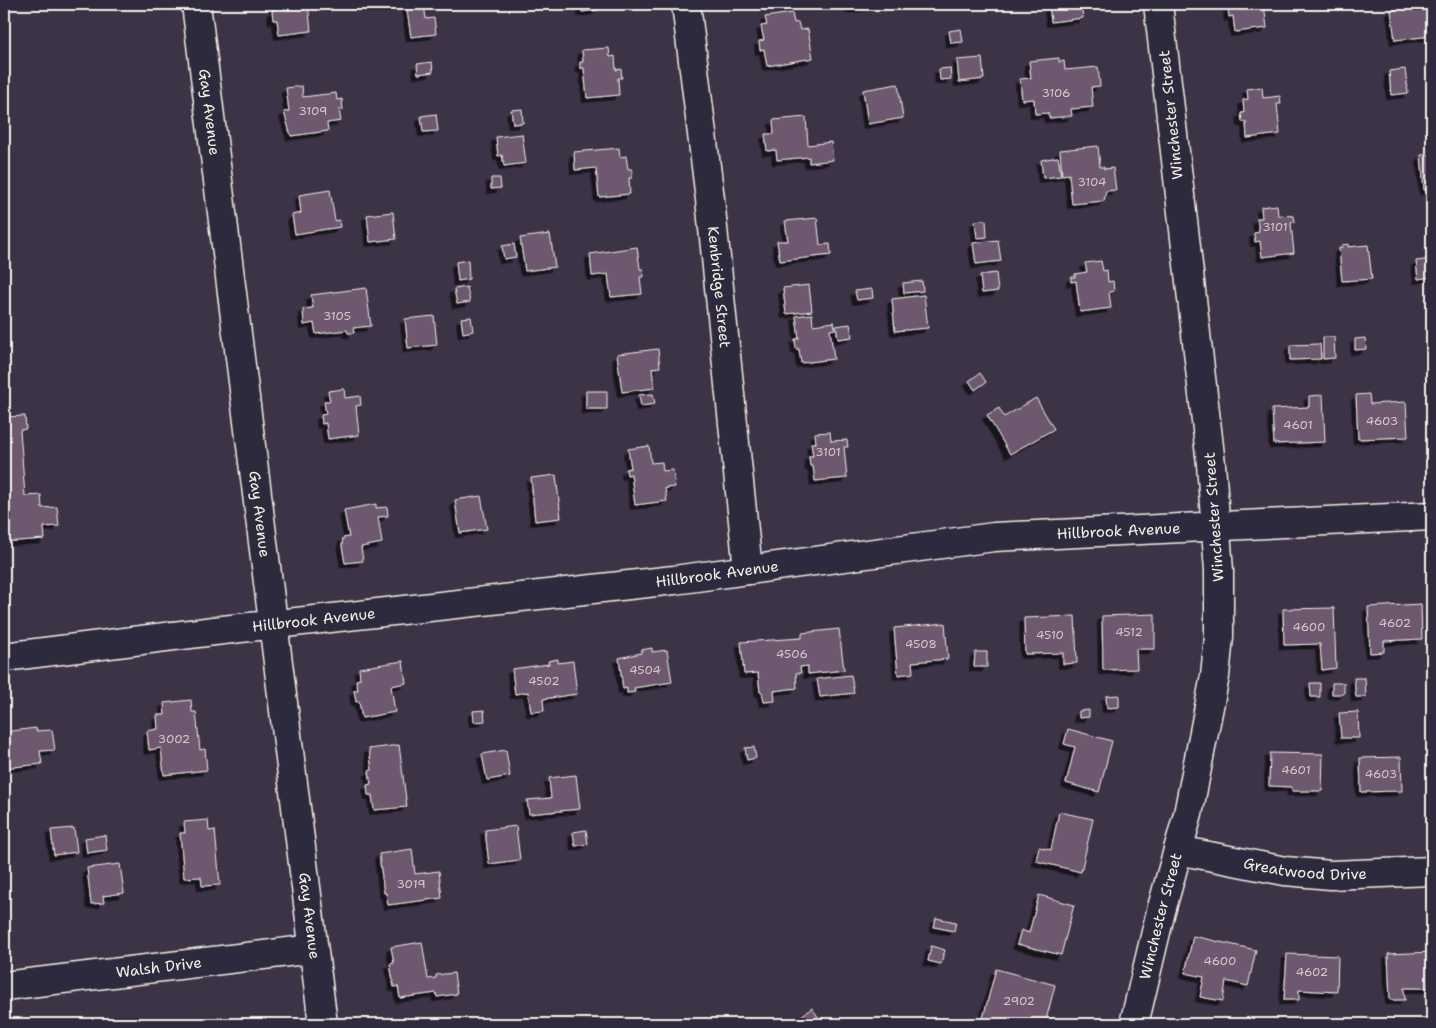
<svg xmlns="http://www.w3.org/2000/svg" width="1436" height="1028" viewBox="0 0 1436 1028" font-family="'Shantell Sans',sans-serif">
<defs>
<filter id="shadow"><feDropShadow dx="-4.5" dy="4.5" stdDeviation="0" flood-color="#0009"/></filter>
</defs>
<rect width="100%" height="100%" fill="#3c3347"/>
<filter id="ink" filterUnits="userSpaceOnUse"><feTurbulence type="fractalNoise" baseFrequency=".02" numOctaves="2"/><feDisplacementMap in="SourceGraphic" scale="10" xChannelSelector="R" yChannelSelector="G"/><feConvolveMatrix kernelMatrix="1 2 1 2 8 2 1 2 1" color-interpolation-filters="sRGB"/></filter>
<g filter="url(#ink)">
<path fill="#6e596f" stroke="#f4f1e8" filter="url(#shadow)" d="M274,4H308L311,31L279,35L277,20H273L272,10H275Z
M406,4H424L426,19L434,18L436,34L411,37Z
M581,4H597L598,10L582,12Z
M850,4H875L876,6L850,9Z
M1049,4H1081L1083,18L1051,22Z
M1232,4H1271L1264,5L1267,28L1235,32L1233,16L1229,17L1228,8L1232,7Z
M1429,6L1432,36L1395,40L1391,10Z
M792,13L794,23L798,22L800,30L808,29L813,58L767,66L764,49L760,50L759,41L764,40L761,26L767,25L765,17Z
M961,29L963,42L951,43L949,31Z
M609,48L610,57L615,56L616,70L621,69L622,78H618L619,95L587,98L584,68H580V62H583L582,50Z
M982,58L984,79L959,82L957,60Z
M1059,58V62L1064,61L1065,70L1098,67L1100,86L1091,87L1093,107L1071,109L1072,116L1049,118L1048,113L1035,114L1034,99L1022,100L1020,79L1031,78L1029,61Z
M432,62L433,72L418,74L417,64Z
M950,68L951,79L940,80L939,69Z
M1405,69L1408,93L1391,95L1389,71Z
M898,84L903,118L868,124L863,90Z
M302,86L303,97L336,93L337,100L342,99L343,110H339L341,121L327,123L328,131L291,136L284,112L289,111L286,88Z
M1262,87L1263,98L1280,96L1281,104H1277L1280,134L1247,138L1246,122H1242L1241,113H1244L1243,100L1248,99L1247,89Z
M522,109L523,123L513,124L511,110Z
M436,114L438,131L423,132L421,116Z
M806,117L808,145L831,142L833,160L809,163V157L777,160L776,150L767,151L765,134H774L773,120Z
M522,134L526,163L504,166L502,155L498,156L496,137Z
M1098,146L1100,167H1104V169L1113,168L1116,190L1106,191L1104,201L1072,204L1069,174L1062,175L1060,150Z
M619,148L620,157L626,156L628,169H632V178H629L630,194L599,197L596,168L575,170L574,152Z
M1432,154V189L1424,190L1421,155Z
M1058,157L1061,176L1043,178L1041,160Z
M491,178H500L501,188L491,189Z
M330,190L335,221L339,220L340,227L295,234L292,215L301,213L299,195Z
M1277,205L1278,215L1294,216L1295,222L1291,223L1294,253L1262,257L1260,241L1255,242L1254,233L1259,232L1257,218H1262L1261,207Z
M393,212L396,239L370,242L367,215Z
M817,218L820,245L830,244L831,255L780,261L777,241H788L785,221Z
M986,220L987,237L977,238L975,221Z
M550,234L555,267L525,271L520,238Z
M998,240L1001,261L976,264L973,243Z
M514,244L516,257L504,259L502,246Z
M1349,244L1348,247L1368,245L1372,279L1342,281L1339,248H1342V245Z
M637,247L640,269H643L644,277H640L642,294L611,297L608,274L592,276L590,254Z
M1432,259V277L1418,279L1416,261Z
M468,260L469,279L458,281L456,262Z
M1101,261L1103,271L1107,270L1108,282L1113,281L1114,291L1109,292L1111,308L1080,312L1076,281L1071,282V277H1075V274L1087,272L1085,263Z
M996,273L998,291L982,293L980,275Z
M922,281L923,291L904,293L903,283Z
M809,285L812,311L786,314L783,288Z
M467,287L470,302L457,304L454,289Z
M366,288L371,326L353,328L354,333H348L347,330L316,334L314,323L304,325L303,309L313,308L311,295Z
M872,289L873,298L857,300L855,291Z
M924,295L928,328L895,331L892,299Z
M812,314L813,325L834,322L835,329L830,330L834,359L801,363L799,349H796L795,339H799L796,316Z
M434,316L437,345L408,348L405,319Z
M471,317L473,331L463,333L461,318Z
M850,324L852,337L838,339L836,326Z
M1323,337H1334L1335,358L1323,359Z
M1365,338L1366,349L1355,350V339Z
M4,344L8,397H4Z
M1320,344L1321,359L1290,360V345Z
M658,349L660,367L652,368L654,388L622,392L617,354Z
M980,373L986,382L975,390L969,381Z
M344,389L345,398L360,396L361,405L356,406L359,435L328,439L326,423L322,424L321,415L326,414L324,401H330L328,391Z
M586,391H607V409H586Z
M653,394L655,404L641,406L639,395Z
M1369,394L1370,404L1406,402L1408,437L1358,439L1356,395Z
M1323,395L1325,442L1274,444L1272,409L1309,407V396Z
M1036,398L1054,429L1010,454L987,415L999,408L1004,417Z
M25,416L26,429L20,430L25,496L41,495L42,508L57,507L59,526L44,527L45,539L4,542V417Z
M830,432L831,441L847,440L848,447H844L847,478L815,481L813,466H810L809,456H813L811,443H816L815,433Z
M649,446L651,463L662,462L663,471L673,470L675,487L665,488L667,501L635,505L631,474L627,475L626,469L631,468L628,449Z
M556,475L561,518L535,521L531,478Z
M481,496L487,529L460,533L455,500Z
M376,504V508L387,507L388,516L378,517L382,543L361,547L363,561L345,563L342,546L343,538L349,537L344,510Z
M1421,604L1422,639L1384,641V652L1370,653L1368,607Z
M1334,608L1336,668L1322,670L1320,644L1284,645L1283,609Z
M1155,614V649H1136L1137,669L1103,670L1102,616Z
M1075,616L1077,663L1063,664V653L1025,654L1024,618Z
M945,623L948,659L912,662L913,673L898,675L894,628Z
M839,629L844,670L808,674V666L800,667L801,673H796L797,688L774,691L775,701L764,702L762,692H760L758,673L744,674L741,642L802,638V633Z
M652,648V652L667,650L672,682L634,688L635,692L627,693V688L623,689L619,658L641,653V650Z
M975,652H987V667H974Z
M558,659V663L573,661L577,694L543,699L544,711L531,712L528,692L515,694L512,669L549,664L548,661Z
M403,661L406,683L391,686L395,712L362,718L359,701L356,702L354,690H358L356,680L360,679L359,668Z
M851,675L854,693L820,697L817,679Z
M1354,678H1365L1366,697H1356Z
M1310,683H1320V697H1311Z
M1332,683H1344V694H1332Z
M1119,695V707L1107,708L1106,696Z
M191,700L192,712H196L200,750L205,749L207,770L164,775L161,748L149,750L147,731L158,729L157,715H165L164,703Z
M484,710L485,721L474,722L473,711Z
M1089,710V717L1079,718V711Z
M1358,712L1359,738H1341L1339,713Z
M36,728V731L52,730L55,750L40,751L42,764L4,768V732Z
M1068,729L1112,741L1099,792L1066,783L1075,747L1064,744Z
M399,745L407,807L374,810L372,795H368L367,785L371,784L369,771L372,770L369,749Z
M754,747L756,758L747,760L745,748Z
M506,750L510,776L487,780L482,754Z
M1270,753L1323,754L1322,791H1292V787L1269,786Z
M1401,757L1402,791L1361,792L1360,758Z
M576,775L580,809L529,814L527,800L551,798L549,778Z
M1059,812L1093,819L1081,872L1036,861L1039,847L1051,850Z
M208,820L209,831L215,830L220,885L202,886L201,877L184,878L180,833H185L184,822Z
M516,826L520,860L489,864L485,830Z
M74,828L77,852L54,855L51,830Z
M586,830L588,844L575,846L573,832Z
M105,835L107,850L87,853L85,838Z
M412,849L415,874L439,871L442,898L388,905L386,893H384L379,854Z
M120,864L124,893L103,896L104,903L91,904L87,868Z
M1039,895L1074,905L1061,955L1017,944L1021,930L1029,933Z
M936,918L956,922L954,931L934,927Z
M1193,936L1256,950L1248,986L1226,981L1223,1001L1200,997L1204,977L1185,973Z
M422,942L428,979L436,978V975L454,973L457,994L437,997L436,993L400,998L398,986L394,987L390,964L394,963L391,947Z
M931,946L945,950L941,964L928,961Z
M1432,952V988H1404L1405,1000H1390L1388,954Z
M1287,954L1338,956L1337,992L1299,990V1000H1284Z
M996,969L1055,985L1045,1024H1007L983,1018Z
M812,1008L823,1024H806L800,1017Z"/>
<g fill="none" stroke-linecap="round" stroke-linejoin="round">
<defs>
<g id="minor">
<path id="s1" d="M196,4L323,1024"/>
<path id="s2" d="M686,4L710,199L748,570"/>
<path id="s3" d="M4,657L214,631L674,580L994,537L1432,516"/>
<path id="s4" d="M1178,850L1285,871L1331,875L1432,871"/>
<path id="s5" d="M4,986L313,949"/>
<path id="s6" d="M1134,1024L1161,911L1188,814L1215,676L1219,637V571L1211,464L1158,4"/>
</g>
</defs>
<use href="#minor" stroke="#f4f1e8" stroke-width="31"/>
<use href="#minor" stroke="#2f2a3d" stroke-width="28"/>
</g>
</g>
<g text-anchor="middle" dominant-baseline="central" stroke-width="4" stroke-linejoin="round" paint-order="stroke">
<g font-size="12" fill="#d2cbca">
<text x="1056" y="93">3106</text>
<text x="313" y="111">3109</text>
<text x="1092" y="182">3104</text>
<text x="1275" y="227">3101</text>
<text x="337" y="316">3105</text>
<text x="1382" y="421">4603</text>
<text x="1298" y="425">4601</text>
<text x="828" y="452">3101</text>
<text x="1395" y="623">4602</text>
<text x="1309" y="627">4600</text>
<text x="1129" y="632">4512</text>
<text x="1050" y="635">4510</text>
<text x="921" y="644">4508</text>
<text x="792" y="654">4506</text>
<text x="645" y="670">4504</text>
<text x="544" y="681">4502</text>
<text x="174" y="739">3002</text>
<text x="1296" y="770">4601</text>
<text x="1381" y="774">4603</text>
<text x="411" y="884">3019</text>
<text x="1220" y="961">4600</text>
<text x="1312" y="972">4602</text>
<text x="1019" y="1001">2902</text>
</g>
<g font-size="15" fill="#f4f1e8" stroke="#2f2a3d">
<text stroke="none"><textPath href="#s1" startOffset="109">Gay Avenue</textPath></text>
<text transform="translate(1171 115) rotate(-96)">Winchester Street</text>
<text stroke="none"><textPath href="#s2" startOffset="285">Kenbridge Street</textPath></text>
<text stroke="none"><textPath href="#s1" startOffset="514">Gay Avenue</textPath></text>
<text transform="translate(1214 517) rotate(-94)">Winchester Street</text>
<text stroke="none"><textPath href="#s3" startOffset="1122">Hillbrook Avenue</textPath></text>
<text stroke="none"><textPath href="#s3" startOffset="718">Hillbrook Avenue</textPath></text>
<text stroke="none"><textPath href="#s3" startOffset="312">Hillbrook Avenue</textPath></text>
<text stroke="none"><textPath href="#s4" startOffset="129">Greatwood Drive</textPath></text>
<text stroke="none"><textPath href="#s1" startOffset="919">Gay Avenue</textPath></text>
<text stroke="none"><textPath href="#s6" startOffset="111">Winchester Street</textPath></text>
<text stroke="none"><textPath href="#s5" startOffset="156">Walsh Drive</textPath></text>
</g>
</g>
<rect width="1436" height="1028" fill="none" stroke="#2f2a3d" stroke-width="20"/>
<rect x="10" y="10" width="1416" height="1008" fill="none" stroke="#f4f1e8" stroke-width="2" filter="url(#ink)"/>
</svg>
